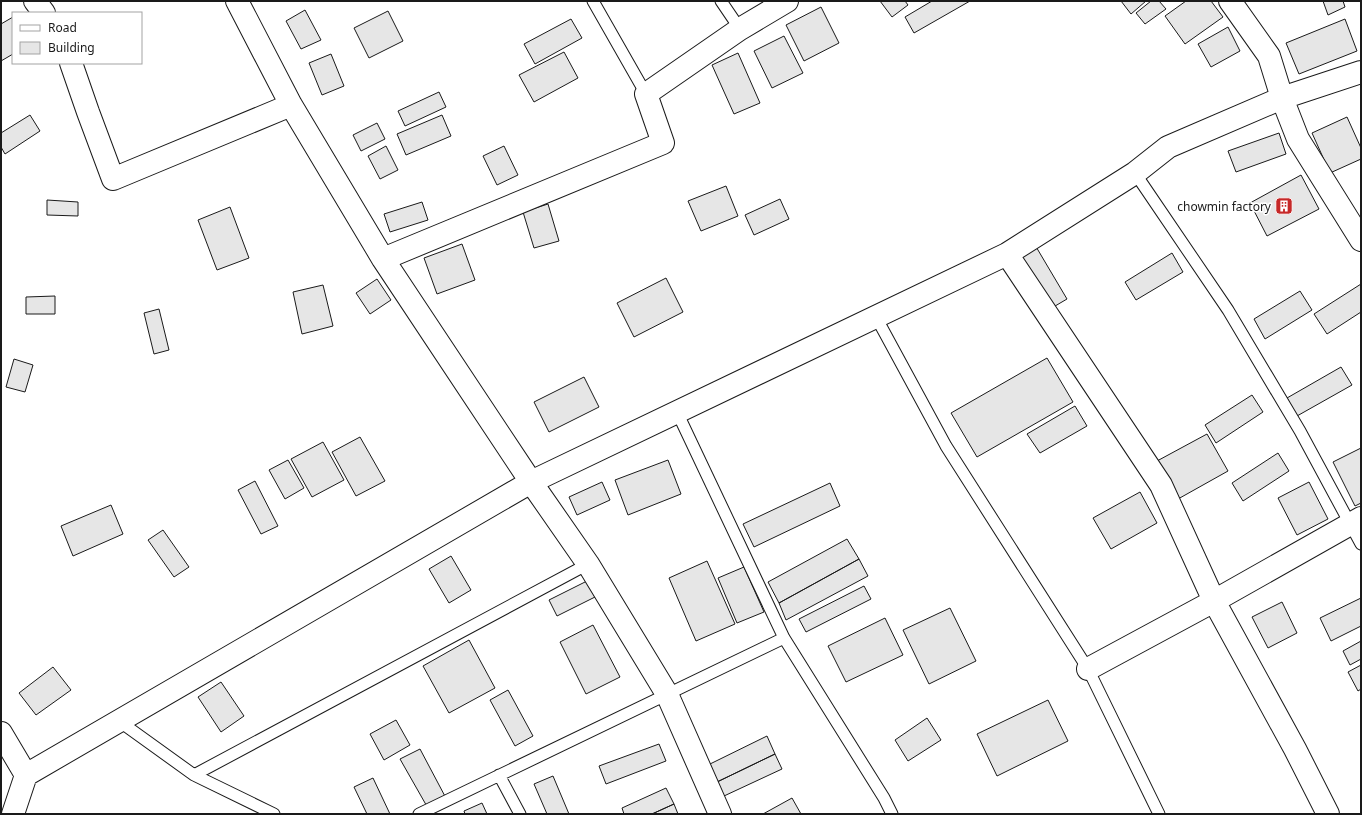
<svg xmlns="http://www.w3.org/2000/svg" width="1362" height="815" viewBox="0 0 1362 815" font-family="'Noto Sans',sans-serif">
<rect width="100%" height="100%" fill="#fff"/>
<path fill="#e6e6e6" stroke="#1a1a1a" d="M880,1H905L908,5L892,17Z
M932,1H970L914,33L905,17Z
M1121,1H1146L1131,14Z
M1151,1H1159L1166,9L1145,24L1136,13Z
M1186,1H1211L1223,17L1185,44L1165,16Z
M1323,1H1343L1345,7L1328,15Z
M821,7L839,43L804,61L786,25Z
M305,10L321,40L301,49L286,21Z
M388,11L403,41L369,58L354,28Z
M13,17V54L1,61V24Z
M571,19L582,38L535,64L524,44Z
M1345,19L1357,51L1299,74L1286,43Z
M1228,27L1240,51L1211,67L1198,44Z
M784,36L803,73L772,88L754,51Z
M564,52L578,78L534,102L519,75Z
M738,53L760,103L734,114L712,65Z
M331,54L344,86L322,95L309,63Z
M439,92L446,107L405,126L398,111Z
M30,115L40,131L5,154L1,147V133Z
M442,115L451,136L406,155L397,134Z
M1347,117L1361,148V159L1330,173L1312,133Z
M377,123L385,139L361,151L353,135Z
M1279,133L1286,154L1236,172L1228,151Z
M386,146L398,170L380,179L368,156Z
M504,146L518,175L497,185L483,156Z
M1301,175L1319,209L1267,236L1250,203Z
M726,186L738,216L701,231L688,201Z
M780,199L789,219L754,235L745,215Z
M47,200L78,202V216L47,215Z
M422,202L428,220L390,232L384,214Z
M548,204L559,241L534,248L523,212Z
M230,207L249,258L217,270L198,220Z
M462,244L475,280L437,294L424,258Z
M1035,245L1067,299L1050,309L1018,254Z
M1172,253L1183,272L1136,300L1125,282Z
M666,278L683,312L634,337L617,303Z
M377,279L391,300L370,314L356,293Z
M1361,284V312L1327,334L1314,314Z
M323,285L333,326L302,334L293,292Z
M1300,291L1312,310L1265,339L1254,319Z
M55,296V314H26V297Z
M159,309L169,350L154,354L144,313Z
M1047,358L1073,402L977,457L951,413Z
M14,359L33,365L25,392L6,387Z
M1341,367L1352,385L1297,416L1287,398Z
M584,377L599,407L549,432L534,402Z
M1252,395L1263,412L1216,443L1205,425Z
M1075,406L1087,426L1040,453L1027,434Z
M1207,434L1228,471L1178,499L1157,461Z
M360,437L385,481L356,496L332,452Z
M323,442L344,480L312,497L291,459Z
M1361,448V503L1355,506L1333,462Z
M1278,453L1289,471L1243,501L1232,483Z
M288,460L304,488L285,499L269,470Z
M668,460L681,494L628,515L615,480Z
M255,481L278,526L261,534L238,490Z
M602,482L610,500L577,515L569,497Z
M1309,482L1328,519L1297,535L1278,498Z
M830,483L840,506L754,547L743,524Z
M1140,492L1157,523L1111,549L1093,518Z
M111,505L123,534L73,556L61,526Z
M163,530L189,567L174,577L148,540Z
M847,539L859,559L779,603L768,582Z
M451,556L471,590L449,603L429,569Z
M859,559L868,576L786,620L779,603Z
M707,561L735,624L696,641L669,578Z
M744,567L764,612L737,623L718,578Z
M587,581L595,597L557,616L549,600Z
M864,586L871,599L806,632L799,619Z
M1361,598V626L1331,641L1320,618Z
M1282,602L1297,633L1268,648L1252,617Z
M950,608L976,661L929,684L903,630Z
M885,618L903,655L846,682L828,646Z
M593,625L620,677L586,694L560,642Z
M469,640L495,688L449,713L423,666Z
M1361,641V659L1350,665L1343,651Z
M1361,665V689L1358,691L1348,672Z
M53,667L71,690L36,715L19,693Z
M221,682L244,716L221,732L198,697Z
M508,690L533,736L515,746L490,700Z
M1048,700L1068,741L997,776L977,734Z
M927,718L941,740L908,761L895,740Z
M396,720L410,745L384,760L370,734Z
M767,736L775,754L717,782L710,764Z
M659,744L666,761L606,784L599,766Z
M420,749L447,800L429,810L400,759Z
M775,754L782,769L724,796L717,782Z
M553,776L569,814H547L534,784Z
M373,778L390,814H367L354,787Z
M666,788L674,804L652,814H624L622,808Z
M792,798L801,814H763Z
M482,803L487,814H465L464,811Z
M674,804L678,814H652Z"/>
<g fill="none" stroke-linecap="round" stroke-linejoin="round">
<defs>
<path id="lane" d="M593,1L646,94
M721,1L740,29
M1135,173L1228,310L1300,431L1361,544
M876,317L946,446L1088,669L1159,814
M677,412L784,638L884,798L892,814
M119,721L194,775L274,814
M194,775L588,564
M499,775L520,814
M419,814L784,638"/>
<path id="street" d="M35,1L44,13
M237,1L291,105L383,259L531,482L588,564L667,694L720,814
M1230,1L1269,56L1282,98L1298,139L1361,240
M71,63L88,112L113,179L291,105
M1007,254L1161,485L1214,601L1295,749L1328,814
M383,259L663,143L646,94L740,29L787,1
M1088,669L1214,601L1361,518
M1,733L26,775L13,814
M26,775L531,482L1007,254L1135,173L1168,147L1282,98L1361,72"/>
</defs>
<use href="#lane" stroke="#1a1a1a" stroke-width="13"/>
<use href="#street" stroke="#1a1a1a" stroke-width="24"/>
<use href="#lane" stroke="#fff" stroke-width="11"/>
<use href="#street" stroke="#fff" stroke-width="22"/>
</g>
<defs>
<symbol id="building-square" viewBox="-11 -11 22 22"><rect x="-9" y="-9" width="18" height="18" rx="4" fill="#c62828" stroke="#fff"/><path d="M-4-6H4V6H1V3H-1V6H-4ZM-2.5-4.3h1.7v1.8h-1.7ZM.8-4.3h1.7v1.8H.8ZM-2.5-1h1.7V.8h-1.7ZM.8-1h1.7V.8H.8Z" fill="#fff"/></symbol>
</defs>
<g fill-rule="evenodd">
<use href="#building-square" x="1274" y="196" width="20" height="20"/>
</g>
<g text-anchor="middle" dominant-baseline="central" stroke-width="3" stroke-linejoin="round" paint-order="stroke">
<g font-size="12" fill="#1a1a1a" stroke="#fff" text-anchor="end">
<text x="1271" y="206">chowmin factory</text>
</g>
</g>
<rect width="1362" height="815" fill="none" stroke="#1a1a1a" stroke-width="4"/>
<rect x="12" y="12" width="130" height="52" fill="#ffffff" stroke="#a3a3a3"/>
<rect x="20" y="25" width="20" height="6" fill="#ffffff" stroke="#a3a3a3"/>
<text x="48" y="32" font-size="12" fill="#1a1a1a">Road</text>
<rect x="20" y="42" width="20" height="12" fill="#e6e6e6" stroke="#a3a3a3"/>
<text x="48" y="52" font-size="12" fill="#1a1a1a">Building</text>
</svg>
